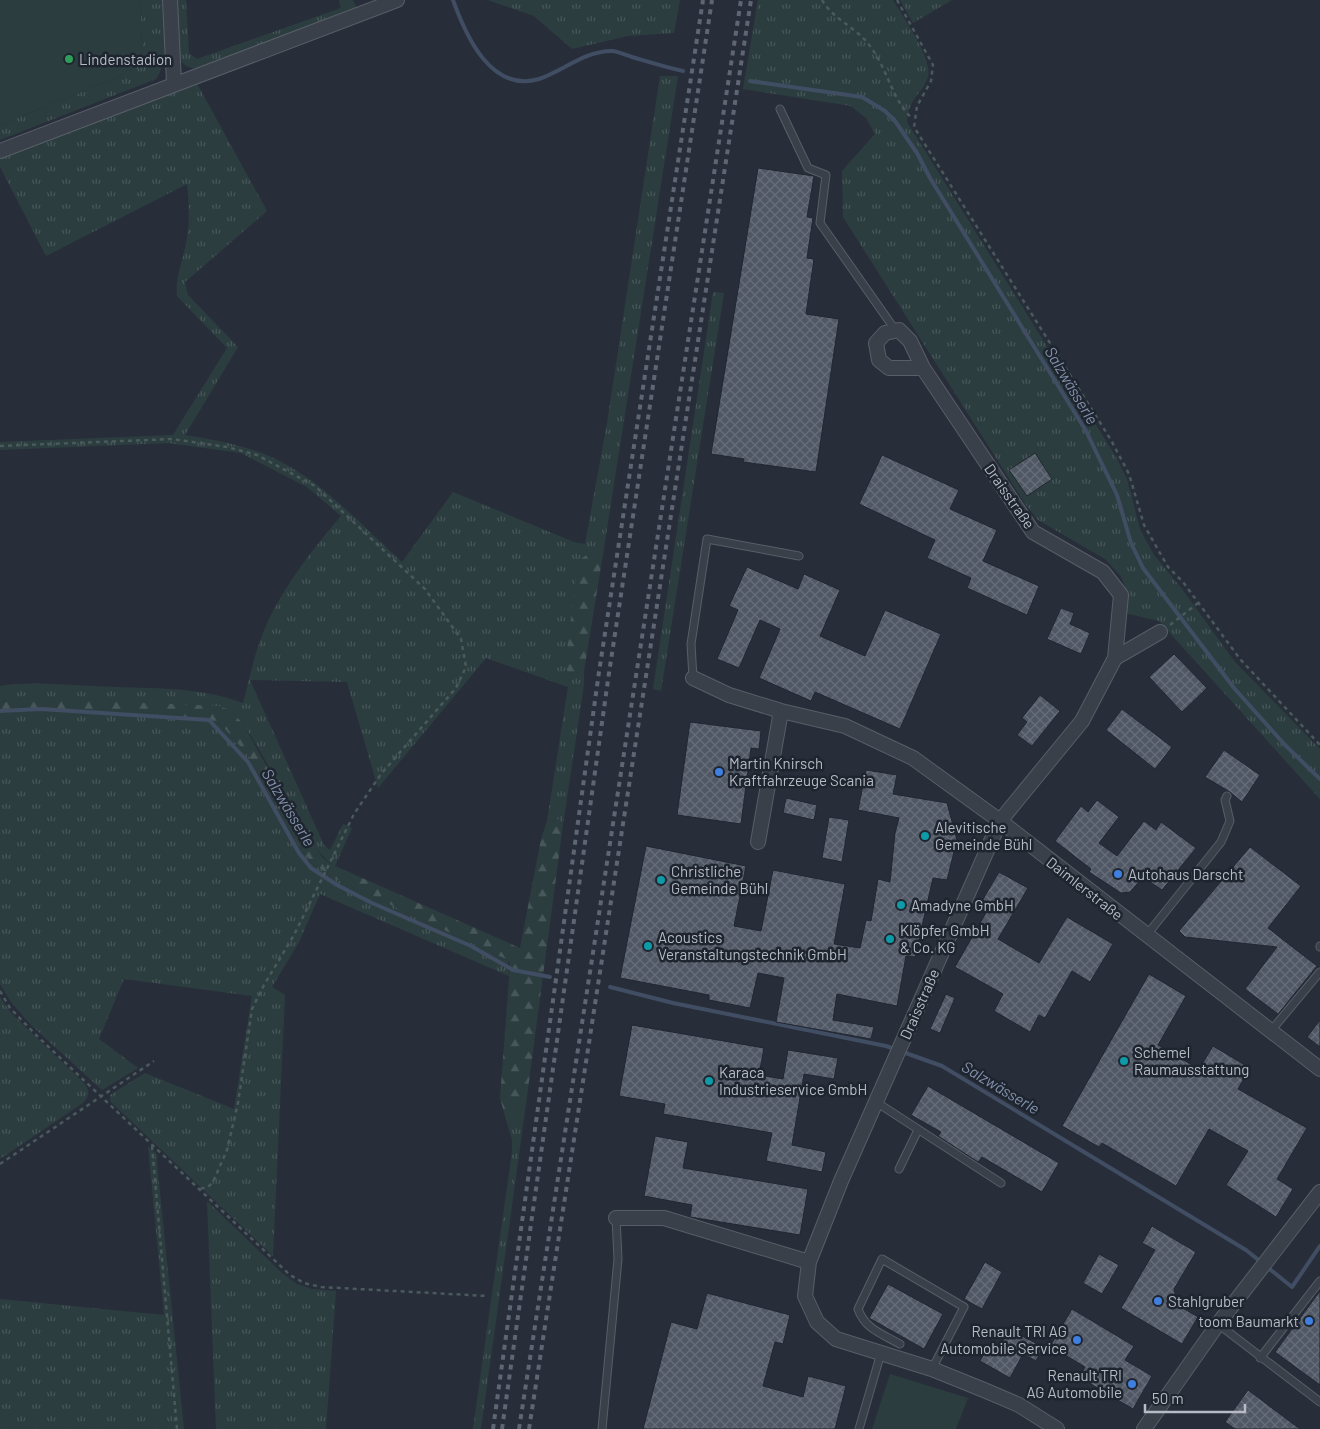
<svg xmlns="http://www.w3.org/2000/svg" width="1320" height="1429" viewBox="0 0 1320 1429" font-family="Barlow,sans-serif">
<defs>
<pattern id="grass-tufts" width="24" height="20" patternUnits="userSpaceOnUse" patternTransform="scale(1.25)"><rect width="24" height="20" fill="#2c3d3f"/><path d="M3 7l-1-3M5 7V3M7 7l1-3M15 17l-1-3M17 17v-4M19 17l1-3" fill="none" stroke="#485759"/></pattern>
<pattern id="forest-firs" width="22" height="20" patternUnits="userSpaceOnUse" patternTransform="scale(1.25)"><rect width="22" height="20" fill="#2c3d3f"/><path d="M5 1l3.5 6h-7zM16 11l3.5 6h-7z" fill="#485759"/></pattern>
<pattern id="building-cross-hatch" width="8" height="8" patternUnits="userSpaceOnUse" patternTransform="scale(1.25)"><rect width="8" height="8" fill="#505865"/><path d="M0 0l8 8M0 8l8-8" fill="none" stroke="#676e7a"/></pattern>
</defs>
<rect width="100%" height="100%" fill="#272e3a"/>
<path fill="url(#grass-tufts)" d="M140,0H162C164,25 171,57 156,79L0,140V125L118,77L135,66L142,52Z
M175,0H186L189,53L197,59L341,8L339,0H353L358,11L198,69C189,68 184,66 180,59Z
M488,0H680L674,33L628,36L572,49L534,16Z
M758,0H893C903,17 933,59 928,77C922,95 908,98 907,122L1116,457L1127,479L1140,529L1154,555L1182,589L1235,662L1320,749V799L1159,621L1125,613L1127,591L1120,575L1105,559L1038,520L1026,505L843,217L842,171L875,134L866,118L851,106L743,89Z
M900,0H952L913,23Z
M660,76H678L603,554H588L569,674L584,671V685L563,825L558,819L547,821L568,687L486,658L378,788L347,682L250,680L324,845L330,850L343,824L352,828L335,866C320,856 313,843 303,828C279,791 262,745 232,711L31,698L0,702V686C30,681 62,685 92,686C142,689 196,685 243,703C249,681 254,655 263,633C280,591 311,551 341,516L307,487L241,453L168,443L0,450V442L173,435L227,348L177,296C175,277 184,258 187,238C190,220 189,202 187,184L46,256L0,167V154L195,80L267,211L185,282L188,295L238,347L185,435C220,441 256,447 287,465C330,489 365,529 402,562L453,492L574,542L585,544L607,423Z
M713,292L724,293L661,691L653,689Z
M34,710L218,721L249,756L299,846L311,862L334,878L508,960L509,976L320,894L299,942L272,987L285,995L273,1256L110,1101V1095L145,1073L234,1109L252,996L124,979L99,1039L138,1068L102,1090L32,1026L10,1001L0,984V713Z
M0,997L11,1013L85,1084C90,1092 89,1096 83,1103L0,1159Z
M526,1104L481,1429H473L512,1152V1140L503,1109H521Z
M148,1146L156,1153L184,1429H0V1299L164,1315Z
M207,1201L282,1273L297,1284L312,1289L336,1291L326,1429H216Z"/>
<path fill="url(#forest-firs)" d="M588,554H603L584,671L569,674L565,666L578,561Z
M31,698L219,706L232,711L243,724L292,812L323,858L335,866L520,948L541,839L547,821L558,819L563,825L526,1104L521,1109H503L500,1098L510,965L508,960L334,878L311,862L299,846L249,756L218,721L34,710L0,713V702Z"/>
<path fill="#2c3d3f" d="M0,0H140L142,52L135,66L118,77L0,125Z
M890,1374L968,1398L956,1429H872Z"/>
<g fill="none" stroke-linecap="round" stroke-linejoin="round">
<path stroke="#404d63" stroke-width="4" d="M453,0C466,36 491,93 539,79C563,71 586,50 613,51C619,52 626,55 632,57C649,62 665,67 683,71
M750,81L862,97L885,111L895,121L917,153L930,178L1086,431L1117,495L1131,543L1143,568L1234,688L1285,745L1320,779
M0,711L41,709L209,720L248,762L299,853L311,868L337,885L372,903L471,946L513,970L550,977
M610,987L673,1003L886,1046L942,1066L1246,1250L1292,1287L1320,1246"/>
</g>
<path fill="url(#building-cross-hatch)" stroke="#212731" d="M758,168L814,176L807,217L813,218L807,258L814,259L806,314L839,319L816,472L743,462L744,459L711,454Z
M1035,453L1052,479L1027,496L1009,470Z
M882,455L959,490L950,509L997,530L983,561L1039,586L1027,615L967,588L971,578L927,558L935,540L859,504Z
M747,567L798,589L804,574L840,590L820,636L865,656L885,610L941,634L900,729L815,692L811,701L759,678L780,629L760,620L739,668L717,659L738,610L729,606Z
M1061,608L1074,613L1070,624L1090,633L1081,654L1047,639Z
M1174,654L1207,688L1182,712L1149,677Z
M1040,695L1060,711L1032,746L1017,735L1027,722L1022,718Z
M1122,709L1172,747L1155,769L1106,730Z
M690,722L761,731L759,749L751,748L741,824L677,815Z
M1224,750L1260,775L1242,802L1230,792L1205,777Z
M866,770L897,775L893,794L947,803L957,840L947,880L933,878L915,957L906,956L897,1006L837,994L833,1020L874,1027L871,1039L776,1022L784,978L758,973L750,1008L709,1000V995L620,978L646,846L746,866L734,926L761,931L773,870L845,884L834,944L860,948L866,920L871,921L878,879L890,882L895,833L899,818L858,810Z
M786,798L817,805L814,820L783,813Z
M1097,800L1119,817L1099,843L1117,856L1144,821L1156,830L1161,822L1196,848L1162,890L1143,877L1130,892L1121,893L1089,872L1091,869L1055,841L1081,806L1088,812Z
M829,817L849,820L842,862L822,858Z
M1250,847L1301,886L1268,928L1317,966L1278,1014L1245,989L1277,947L1185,937L1179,931Z
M999,872L1028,888L998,939L1039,963L1067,917L1113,944L1090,982L1072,971L1045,1018L1039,1015L1030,1032L994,1011L1003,994L955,967L987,911L979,906Z
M1149,974L1186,996L1158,1045L1199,1069L1213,1046L1250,1068L1238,1089L1307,1128L1277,1179L1293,1189L1276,1217L1226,1185L1248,1151L1209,1129L1176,1186L1102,1143L1099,1147L1062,1126Z
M946,994L955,998L940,1033L930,1029Z
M1320,1020V1047L1307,1037Z
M632,1025L764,1048L759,1075L783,1079L788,1050L838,1058L834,1079L804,1074L792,1145L826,1152L822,1172L766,1161L772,1133L663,1114L665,1104L619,1096Z
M928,1086L1059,1163L1042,1192L982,1157L978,1162L938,1136L941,1132L911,1115Z
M655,1136L688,1142L683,1168L808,1189L800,1235L690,1217L692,1205L644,1196Z
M1152,1226L1196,1252L1174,1289L1178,1305L1198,1317L1182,1344L1121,1308L1155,1250L1142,1243Z
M1099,1254L1119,1265L1102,1294L1083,1283Z
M985,1262L1002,1272L982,1309L964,1299Z
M888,1284L943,1314L924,1349L869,1318Z
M1320,1291V1385L1275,1352Z
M707,1293L790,1315L783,1344L775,1342L763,1386L803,1397L808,1376L846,1386L835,1429H643L671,1322L697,1329Z
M1072,1309L1134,1346L1125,1360L1152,1376L1133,1409L1079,1377L1085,1367L1050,1346Z
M1009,1329L1043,1347L1036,1361L1023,1354L1010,1378L980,1361L989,1345L998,1350Z
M1248,1390L1300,1429H1235L1225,1422Z"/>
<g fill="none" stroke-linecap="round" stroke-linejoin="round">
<defs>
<path id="lane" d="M780,109L808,168L826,175L820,223L896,331
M693,678L691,644L707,539L799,556
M1146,936L1221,842L1230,821L1225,800L1227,796
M1320,946V947
M1270,1032L1320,972
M876,1102L1001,1183
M899,1169L918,1130
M1218,1324L1320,1402
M900,1344C882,1334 865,1329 858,1309L882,1259L964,1307L932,1369
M1260,1358L1320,1281
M602,1429L618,1259L616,1218
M859,1429L881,1353"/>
<path id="street" d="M170,0L174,83
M0,151L397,0
M923,368H889L879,360L876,343L885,333L899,330L910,341L923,368L1033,532L1103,572L1121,595L1115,658L1082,721L1000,821L841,1181L809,1262L805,1296L817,1322L836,1339L932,1369L984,1390L1019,1405L1057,1429
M1115,658L1160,632
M693,678L729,695L781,711L845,726L913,758L1000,821L1320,1069
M758,842L781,711
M616,1218H664L809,1262
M1144,1429L1218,1324L1320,1192"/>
</defs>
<use href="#lane" stroke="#585e68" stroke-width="9"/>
<use href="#street" stroke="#585e68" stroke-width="16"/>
<path stroke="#4a595c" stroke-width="2.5" stroke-dasharray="4 4" stroke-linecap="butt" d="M822,0C834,21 859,28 872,49C888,71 893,102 913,119
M897,0L933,65L931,81L917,106L914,127L1111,440L1129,474L1144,525L1168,567L1183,582L1240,659L1320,745
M0,446L172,439L227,447L257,455L315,486L425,589L461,639L466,667L456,688L381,774L354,814L294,935L264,985L252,1009L238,1103L227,1150L213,1182L208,1187L199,1189
M1170,625L1198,603
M0,991L10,1008L36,1035L290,1275L304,1283L321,1287L487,1296
M152,1146L177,1429
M0,1164L154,1061"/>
<use href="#lane" stroke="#3a404a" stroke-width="7"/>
<use href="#street" stroke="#3a404a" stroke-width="14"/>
<path stroke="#5f6673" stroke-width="4" stroke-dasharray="5 5" stroke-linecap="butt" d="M493,1429L599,672L703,0
M502,1429L609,673L712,0
M519,1429L741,0
M529,1429L751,0"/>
</g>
<circle fill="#2e9e5b" stroke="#1f252f" stroke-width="2" cx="69" cy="59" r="5"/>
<g fill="#3f7fe0" stroke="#1f252f" stroke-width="2">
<circle cx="719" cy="772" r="5"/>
<circle cx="1118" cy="874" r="5"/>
<circle cx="1158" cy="1301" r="5"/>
<circle cx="1309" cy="1321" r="5"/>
<circle cx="1077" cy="1340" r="5"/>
<circle cx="1132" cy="1384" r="5"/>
</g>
<g fill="#0f9aa8" stroke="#1f252f" stroke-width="2">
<circle cx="925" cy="836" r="5"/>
<circle cx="661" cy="880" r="5"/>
<circle cx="901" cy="905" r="5"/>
<circle cx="890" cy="939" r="5"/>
<circle cx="648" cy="946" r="5"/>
<circle cx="1124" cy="1061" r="5"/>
<circle cx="709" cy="1081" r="5"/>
</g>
<g text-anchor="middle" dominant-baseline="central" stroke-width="5" stroke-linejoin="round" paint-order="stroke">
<g font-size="15" fill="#b6bbc6" stroke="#1f252f" text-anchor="start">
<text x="79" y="59">Lindenstadion</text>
<text x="729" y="763">Martin Knirsch<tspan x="729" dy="17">Kraftfahrzeuge Scania</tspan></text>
<text x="935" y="827">Alevitische<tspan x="935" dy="17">Gemeinde Bühl</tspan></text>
<text x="671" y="871">Christliche<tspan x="671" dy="17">Gemeinde Bühl</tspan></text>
<text x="1128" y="874">Autohaus Darscht</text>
<text x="911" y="905">Amadyne GmbH</text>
<text x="900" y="930">Klöpfer GmbH<tspan x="900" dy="17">&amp; Co. KG</tspan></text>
<text x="658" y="937">Acoustics<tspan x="658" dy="17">Veranstaltungstechnik GmbH</tspan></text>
<text x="1134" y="1052">Schemel<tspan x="1134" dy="17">Raumausstattung</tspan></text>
<text x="719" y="1072">Karaca<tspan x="719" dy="17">Industrieservice GmbH</tspan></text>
<text x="1168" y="1301">Stahlgruber</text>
<text x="1299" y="1321" text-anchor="end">toom Baumarkt</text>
<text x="1067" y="1331" text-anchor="end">Renault TRI AG<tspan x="1067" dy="17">Automobile Service</tspan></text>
<text x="1122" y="1375" text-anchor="end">Renault TRI<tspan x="1122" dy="17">AG Automobile</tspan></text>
</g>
<g font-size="15" fill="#b6bbc6" stroke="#1f252f">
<text transform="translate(1010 496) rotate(55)">Draisstraße</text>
<text transform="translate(1085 888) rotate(38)">Daimlerstraße</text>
<text transform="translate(919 1004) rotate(-66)">Draisstraße</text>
</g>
<g font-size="16" font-style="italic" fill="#8190aa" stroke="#1f252f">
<text transform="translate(1072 385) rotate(59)">Salzwässerle</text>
<text transform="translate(289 807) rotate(59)">Salzwässerle</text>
<text transform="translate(1001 1087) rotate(31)">Salzwässerle</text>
</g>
</g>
<path d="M1145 1404v8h100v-8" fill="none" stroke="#b6bbc6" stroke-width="2.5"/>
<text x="1152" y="1404" font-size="15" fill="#b6bbc6" stroke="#1f252f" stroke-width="4" paint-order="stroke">50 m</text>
</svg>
